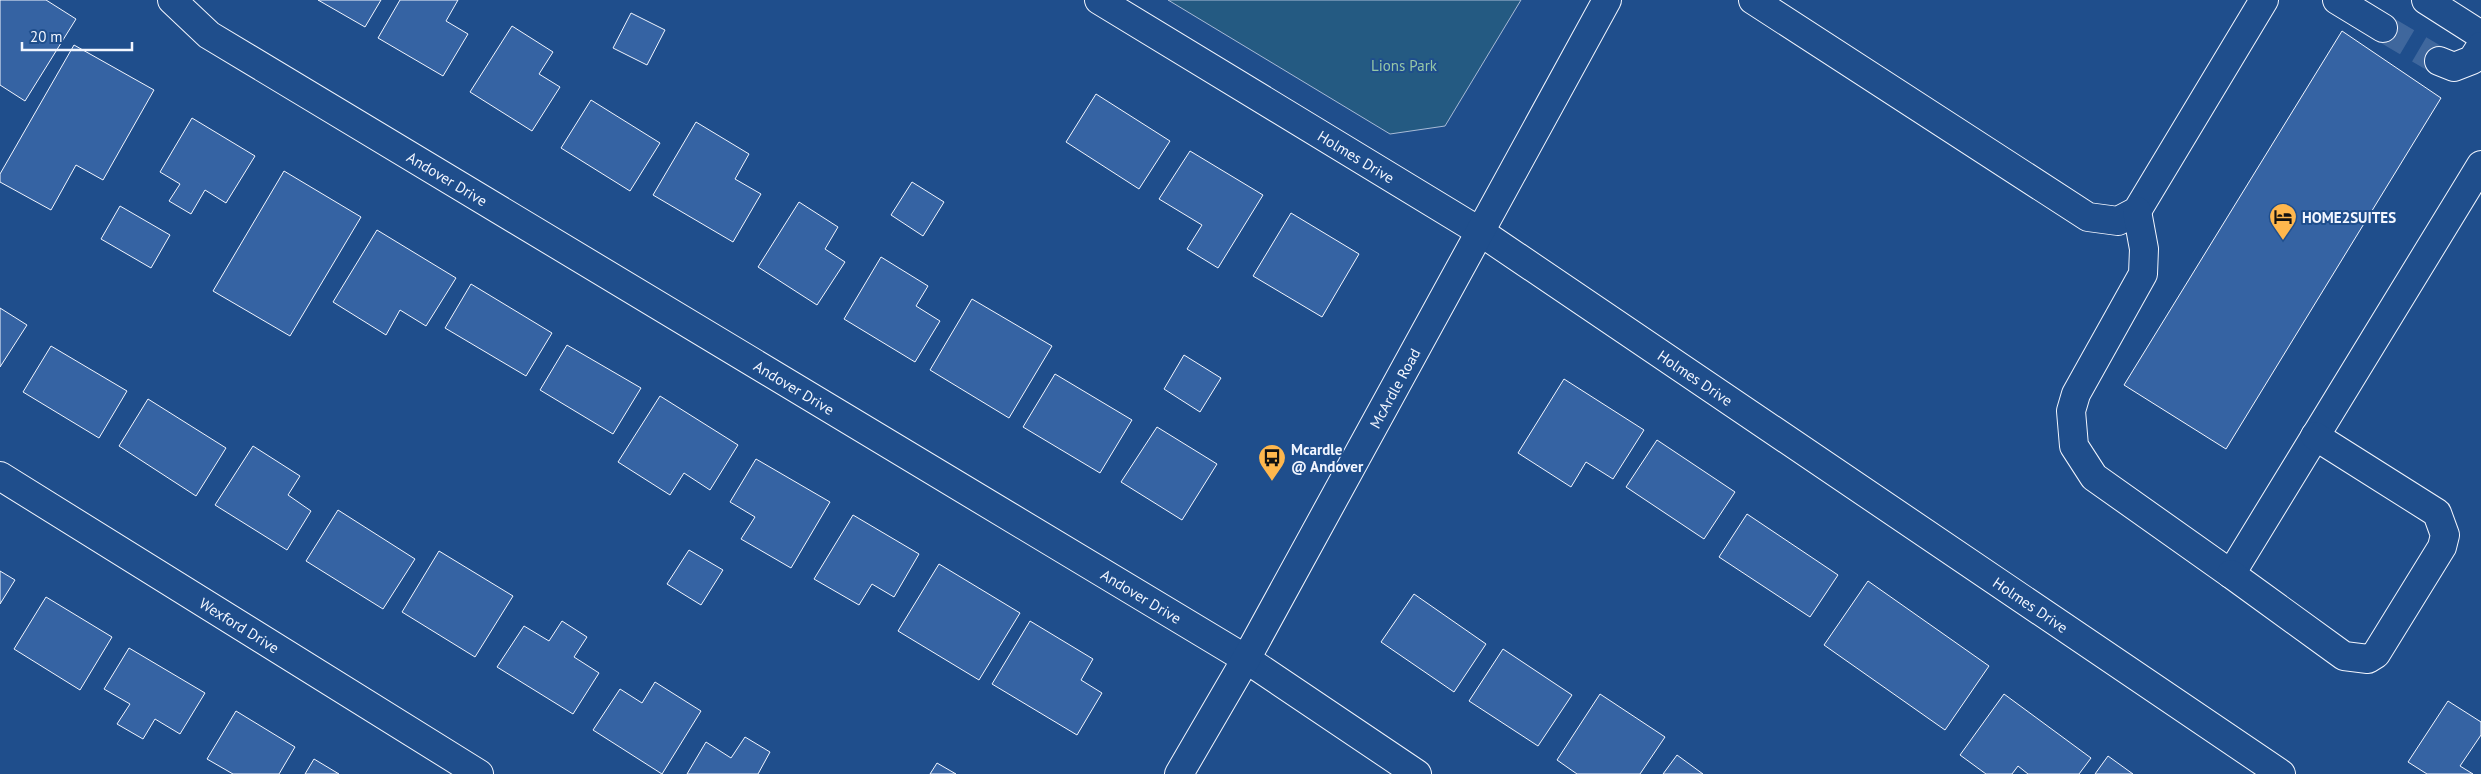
<svg xmlns="http://www.w3.org/2000/svg" width="2481" height="774" viewBox="0 0 2481 774" font-family="'PT Sans',sans-serif">
<rect width="100%" height="100%" fill="#1f4e8c"/>
<path fill="#245a82" stroke="#a8bbd7" d="M1168,0H1521L1445,126L1390,134Z"/>
<path fill="#3563a3" stroke="#f2f6ff" d="M0,0H46L76,19L25,101L0,85Z
M318,0H381L365,27Z
M400,0H458L446,21L468,34L443,76L378,38Z
M631,13L665,30L647,65L613,48Z
M512,26L553,52L539,74L560,87L532,131L470,92Z
M2342,31L2441,98L2226,449L2124,385Z
M74,45L154,90L103,180L76,165L51,210L0,182V174Z
M1096,94L1170,141L1139,189L1066,142Z
M591,100L660,143L630,191L561,148Z
M192,118L255,156L226,203L205,190L191,214L169,201L180,184L160,172Z
M696,122L749,154L735,179L761,194L733,242L653,195Z
M1190,151L1263,195L1218,268L1187,249L1202,225L1159,199Z
M284,171L361,217L290,336L213,291Z
M912,182L944,202L923,236L891,215Z
M799,202L838,227L825,249L845,262L817,305L758,267Z
M120,206L170,235L151,268L101,239Z
M1291,213L1359,254L1322,317L1253,276Z
M377,230L456,278L426,326L400,310L386,335L333,302Z
M881,257L928,286L916,306L940,321L915,362L844,319Z
M471,284L552,333L526,376L445,328Z
M972,299L1052,346L1009,418L930,370Z
M0,308L27,325L0,367Z
M567,345L641,388L613,434L540,390Z
M51,346L127,391L99,438L23,392Z
M1184,355L1221,378L1200,412L1164,389Z
M1055,374L1132,420L1100,473L1023,427Z
M1564,379L1644,430L1613,479L1586,462L1571,487L1518,453Z
M660,396L738,445L710,490L684,473L670,495L618,462Z
M148,399L226,448L196,496L119,446Z
M1157,427L1217,464L1182,520L1121,482Z
M1657,440L1735,492L1704,539L1626,487Z
M253,446L300,476L288,495L311,511L287,550L215,505Z
M756,459L830,502L791,568L741,539L755,517L730,502Z
M338,510L415,559L383,609L306,561Z
M1747,514L1838,575L1810,617L1719,557Z
M853,515L919,554L894,597L872,584L859,605L814,579Z
M689,550L723,570L701,605L667,584Z
M439,551L513,596L475,657L402,612Z
M939,564L1020,613L979,680L898,631Z
M0,571L15,580L0,604Z
M1868,581L1989,666L1945,730L1824,645Z
M1414,594L1486,644L1454,692L1381,642Z
M46,597L112,637L80,690L14,649Z
M562,621L587,637L574,657L599,673L573,714L497,667L524,626L549,641Z
M1030,621L1093,659L1081,680L1102,693L1077,735L992,684Z
M129,648L205,693L180,734L155,719L143,739L117,724L130,704L104,689Z
M1503,649L1572,695L1538,746L1469,701Z
M655,682L701,711L662,774L593,730L620,689L642,703Z
M1600,694L1665,737L1640,774H1577L1557,760Z
M2004,694L2091,758L2079,774H2028L2018,766L2012,774H1986L1960,755Z
M2448,701L2481,722V735L2460,766L2473,774H2427L2408,762Z
M236,711L295,747L279,774H233L207,759Z
M745,737L770,752L758,774H687L706,742L731,758Z
M1677,755L1703,774H1663Z
M2108,756L2133,774H2095Z
M314,759L339,774H305Z
M937,763L956,774H930Z"/>
<g fill="none" stroke-linecap="round" stroke-linejoin="round">
<path stroke="#3f679d" stroke-width="28" stroke-dasharray="28 14" stroke-linecap="butt" d="M2383,28L2439,61"/>
<defs>
<g id="minor">
<path id="s1" d="M172,0L209,35L1246,659L1417,774"/>
<path id="s2" d="M1099,0L1479,231L2281,774"/>
<path d="M1753,0L2088,217L2118,221L2137,211L2264,0"/>
<path d="M2337,0L2383,28"/>
<path d="M2426,0L2481,35"/>
<path d="M2439,61L2454,67L2472,60L2481,46"/>
<path d="M2137,211L2144,249L2143,274L2076,394L2071,411L2074,446L2094,477L2231,574L2481,165"/>
<path id="s3" d="M0,476L479,774"/>
<path d="M2231,574L2344,656L2368,659L2376,654L2442,547L2445,535L2437,513L2315,436"/>
</g>
<g id="major">
<path id="s4" d="M1179,774L1246,659L1607,0"/>
</g>
</defs>
<use href="#minor" stroke="#f2f6ff" stroke-width="30"/>
<use href="#major" stroke="#f2f6ff" stroke-width="30"/>
<use href="#minor" stroke="#1f4e8c" stroke-width="28"/>
<use href="#major" stroke="#1f4e8c" stroke-width="28"/>
</g>
<defs>
<symbol id="hotel-pin" viewBox="-11 -11 22 30"><path d="M0 17L-7.5 6A9.5 9.5 0 1 1 7.5 6Z" fill="#ffb74d" stroke="#1f4e8c"/><path d="M-6-4.5h1.5V1H6V5H4.5V3h-9V5H-6ZM-4 0a1.8 1.8 0 1 1 3.6 0ZM.5 0V-2.5h3Q6-2.5 6 0Z" fill="#111"/></symbol>
<symbol id="bus-pin" viewBox="-11 -11 22 30"><path d="M0 17L-7.5 6A9.5 9.5 0 1 1 7.5 6Z" fill="#ffb74d" stroke="#1f4e8c"/><path d="M-5-6H5V4H4V6H2V4H-2V6H-4V4H-5ZM-3.5-4V0h7V-4ZM-3.5 1.2v1.5H-2V1.2ZM2 1.2v1.5H3.5V1.2Z" fill="#111"/></symbol>
</defs>
<g fill-rule="evenodd">
<use href="#hotel-pin" x="2267" y="201" width="32" height="43"/>
<use href="#bus-pin" x="1256" y="442" width="32" height="43"/>
</g>
<g text-anchor="middle" dominant-baseline="central" stroke-width="4" stroke-linejoin="round" paint-order="stroke">
<g font-size="15" fill="#97c8a6" stroke="#1f4e8c">
<text x="1404" y="65">Lions Park</text>
</g>
<g font-size="15" fill="#f2f6ff" stroke="#1f4e8c">
<text stroke="none"><textPath href="#s2" startOffset="301">Holmes Drive</textPath></text>
<text stroke="none"><textPath href="#s1" startOffset="329">Andover Drive</textPath></text>
<text stroke="none"><textPath href="#s2" startOffset="706">Holmes Drive</textPath></text>
<text stroke="none"><textPath href="#s1" startOffset="734">Andover Drive</textPath></text>
<text stroke="none"><textPath href="#s4" startOffset="442">McArdle Road</textPath></text>
<text stroke="none"><textPath href="#s1" startOffset="1139">Andover Drive</textPath></text>
<text stroke="none"><textPath href="#s2" startOffset="1111">Holmes Drive</textPath></text>
<text stroke="none"><textPath href="#s3" startOffset="282">Wexford Drive</textPath></text>
</g>
<g font-size="15" font-weight="bold" fill="#f2f6ff" stroke="#1f4e8c" text-anchor="start">
<text x="2302" y="217">HOME2SUITES</text>
<text x="1291" y="449">Mcardle<tspan x="1291" dy="17">@ Andover</tspan></text>
</g>
</g>
<path d="M22 42v8h110v-8" fill="none" stroke="#f2f6ff" stroke-width="2.5"/>
<text x="30" y="42" font-size="15" fill="#f2f6ff" stroke="#1f4e8c" stroke-width="4" paint-order="stroke">20 m</text>
</svg>
